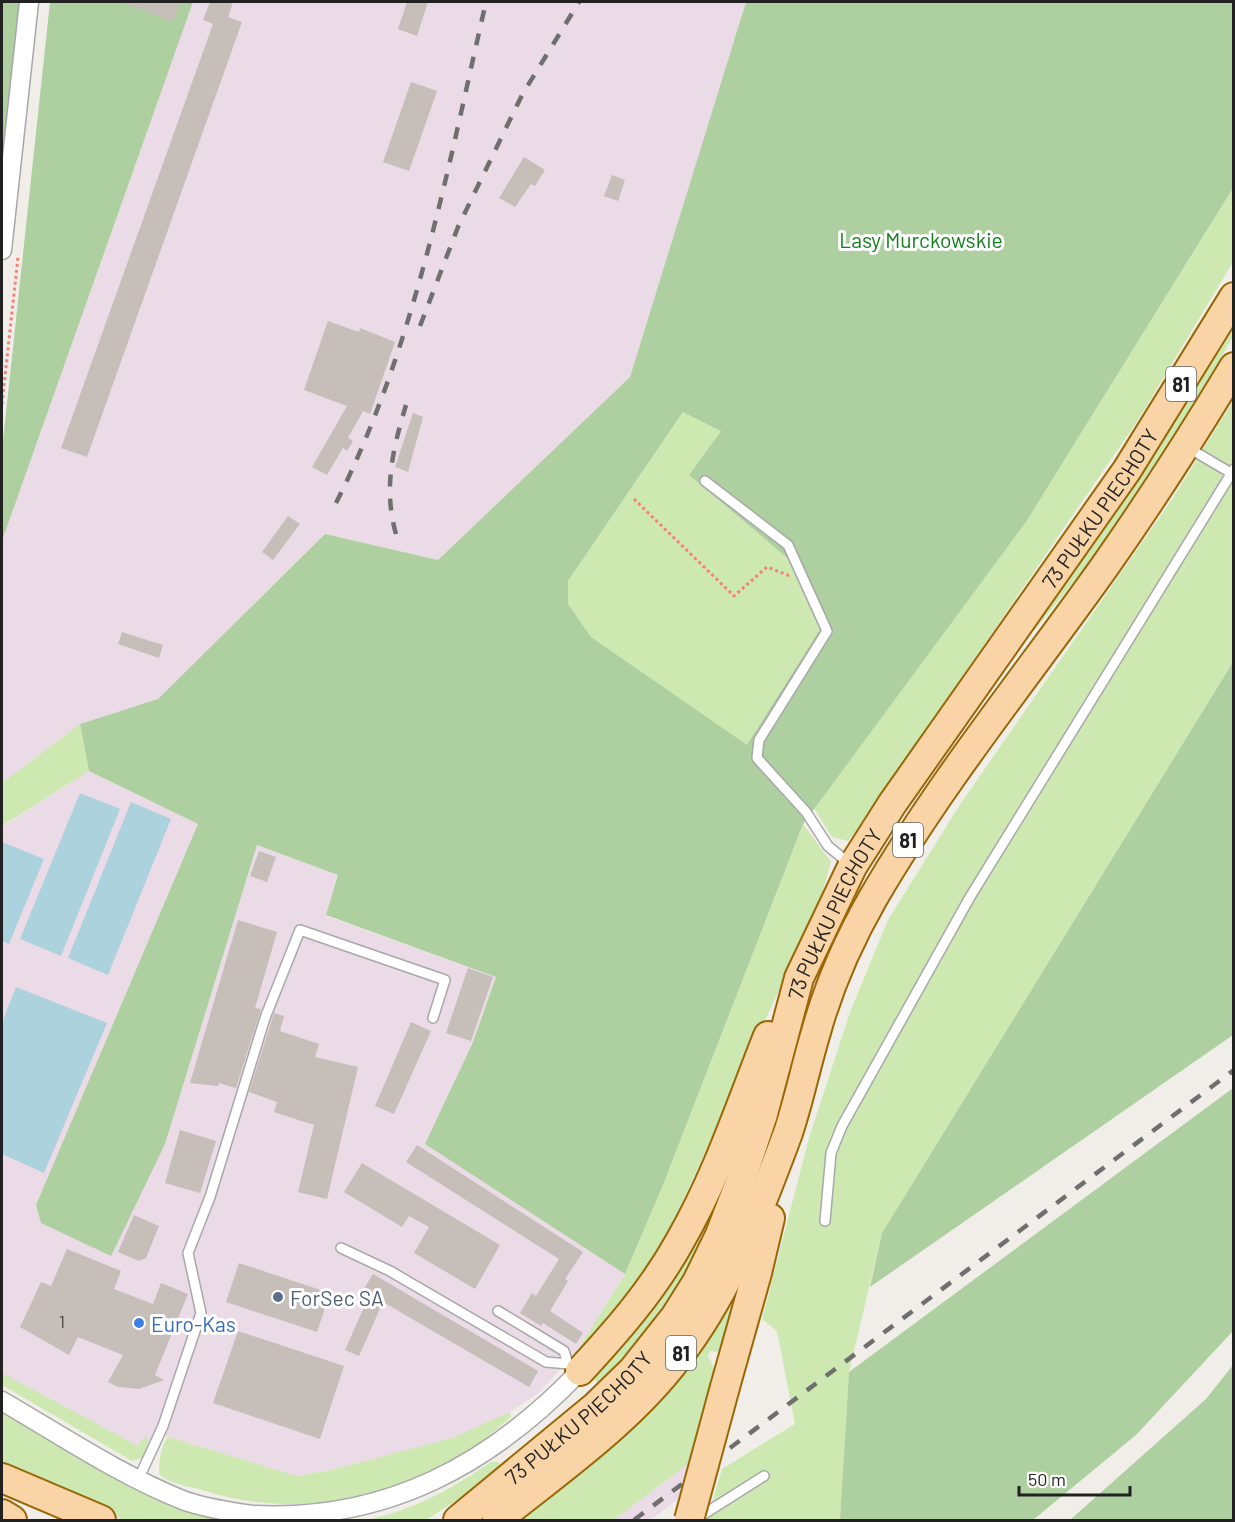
<svg xmlns="http://www.w3.org/2000/svg" width="1235" height="1522" viewBox="0 0 1235 1522" font-family="Barlow,sans-serif">
<rect width="100%" height="100%" fill="#f1eee9"/>
<path fill="#eadbe7" d="M193,2H746L630,377L438,560L325,534L158,699L80,724L2,783V541Z
M89,771L198,824L36,1205L165,1144L257,845L339,875L326,916L496,977L473,1042L425,1144L625,1274L579,1348L539,1393L481,1431L331,1470L296,1476L164,1436L129,1450L2,1374V827Z
M688,1464L681,1497L650,1520H614Z"/>
<path fill="#cde9b1" d="M1233,188V262L1138,420L856,831L848,841L832,837L814,808L1026,522Z
M1233,318V337L1188,413L1095,555L1034,631L1030,628Z
M1233,401V662L882,1233L849,1372L840,1520H707L722,1469L795,1424L777,1331L762,1319L809,1138L850,1012L888,920L961,803L1173,498Z
M684,411L721,431L689,475L792,562L822,626L747,746L591,637L568,604V581Z
M80,724L89,771L2,826V783Z
M803,824L831,862L821,898L654,1264L587,1350L579,1348L625,1274L663,1185Z
M695,1230L702,1234C688,1285 634,1345 599,1384L590,1374Z
M732,1296L738,1298L721,1352L710,1351L708,1356L714,1368L688,1464L614,1520H518Z
M2,1373L138,1446L145,1436L149,1442L142,1458L132,1461L2,1385Z
M2,1410C72,1452 140,1503 221,1520H124L2,1468Z
M510,1412L511,1417C496,1429 481,1443 465,1454C393,1502 288,1518 206,1491C192,1487 169,1484 159,1474C159,1461 160,1447 168,1437L297,1476L331,1470L452,1438Z
M491,1462H498L501,1468L490,1479L426,1520H366C412,1511 453,1488 491,1462Z"/>
<path fill="#aecf9f" fill-rule="evenodd" d="M2,2H20L2,164Z
M50,2H193L2,541V450Z
M746,2H1233V188L1026,522L803,824L663,1185L625,1274L425,1144L473,1042L496,977L326,915L338,875L257,845L165,1144L111,1256L41,1223L36,1205L198,824L89,771L80,724L158,699L325,534L438,560L630,377ZM683,412L721,431L689,475L792,562L822,626L747,745L591,637L568,604V581Z
M1233,662V1035L870,1287L882,1233Z
M1233,1088V1331L1136,1435L1033,1520H840L849,1372Z
M1233,1365V1520H1070L1206,1399Z"/>
<path fill="#abd2dd" d="M80,793L120,809L61,956L20,939Z
M131,802L171,819L108,975L68,958Z
M2,842L44,859L9,944L2,941Z
M16,987L107,1023L44,1173L2,1154V1023Z"/>
<path fill="#c6beb8" d="M121,2H180L173,22Z
M210,2H233L228,17L242,22L87,457L61,448L213,24L203,20Z
M407,2H428L417,36L398,29Z
M411,82L437,91L409,171L383,162Z
M524,157L545,170L535,186L531,184L515,207L499,198Z
M612,175L625,180L618,201L604,196Z
M328,321L359,332L360,328L395,342L370,414L363,411L348,438L353,441L347,451L343,448L327,475L312,467L347,406L304,390Z
M413,413L423,417L408,472L395,467Z
M288,516L300,524L273,560L262,552Z
M122,632L163,645L159,658L118,644Z
M259,851L276,857L267,882L250,876Z
M238,920L277,932L255,1008L261,1009L236,1088L219,1083L218,1086L190,1083Z
M468,968L493,977L471,1041L446,1033Z
M274,1013L284,1016L280,1031L319,1044L315,1057L358,1067L327,1199L298,1192L314,1125L274,1112L277,1102L249,1092Z
M411,1022L431,1031L394,1114L375,1106Z
M180,1130L216,1141L200,1193L165,1183Z
M417,1145L583,1252L565,1279L568,1281L550,1311L583,1333L576,1344L543,1323L541,1326L520,1313L532,1293L536,1296L559,1259L406,1162Z
M362,1163L500,1245L475,1289L414,1253L429,1227L409,1216L402,1227L344,1192Z
M134,1215L159,1226L146,1258L139,1261L118,1252Z
M67,1249L121,1271L114,1289L153,1304L161,1283L188,1294L155,1375L164,1380L139,1389L118,1387L108,1382L123,1355L78,1337L69,1355L20,1327L41,1282L51,1286Z
M239,1263L330,1293L317,1332L226,1302Z
M373,1274L538,1371L529,1387L383,1302L359,1356L345,1350L365,1305L357,1300Z
M238,1331L344,1366L320,1439L213,1403Z"/>
<g fill="none" stroke-linecap="round" stroke-linejoin="round">
<defs>
<path id="lane" d="M1187,447L1231,473
M705,481L788,545L827,631L759,740L757,758L806,812L828,846L851,865
M825,1221L831,1153L842,1126L970,897L1234,469
M341,1248L390,1271L546,1362L568,1364L578,1370
M498,1311L564,1351L568,1364
M138,1480L163,1426L201,1313L188,1253L210,1197L265,1018L300,930L445,980L433,1018
M696,1519L764,1476"/>
<path id="street" d="M2,250L29,2
M2,1401C62,1436 120,1475 185,1501C206,1508 231,1512 252,1515C387,1522 491,1464 580,1371"/>
<g id="primary">
<path d="M580,1371C617,1331 653,1290 680,1241C717,1177 741,1104 768,1036"/>
<path d="M725,1387L757,1273L770,1218"/>
<path d="M2,1478L101,1520"/>
<path d="M2,1514L12,1520"/>
<path id="s1" d="M458,1520L596,1406L633,1370L675,1317L697,1282L719,1237L741,1180L763,1114L799,978L852,867L892,804L1127,470L1234,297"/>
<path d="M497,1520C559,1470 629,1422 678,1357C729,1291 759,1211 788,1133C799,1100 806,1065 816,1032C829,985 849,940 873,898C941,781 1027,676 1105,566C1150,502 1193,435 1234,367"/>
</g>
</defs>
<use href="#lane" stroke="#a8a8a8" stroke-width="12"/>
<use href="#street" stroke="#a8a8a8" stroke-width="21"/>
<use href="#primary" stroke="#996705" stroke-width="32"/>
<path stroke="#f58276" stroke-width="3" stroke-dasharray="3 3" stroke-linecap="butt" d="M2,404L18,257
M634,499L734,596L767,567L790,576"/>
<use href="#lane" stroke="#fff" stroke-width="9"/>
<use href="#street" stroke="#fff" stroke-width="18"/>
<use href="#primary" stroke="#f9d4a6" stroke-width="28"/>
<path stroke="#6f6f6f" stroke-width="4.5" stroke-dasharray="12 12" stroke-linecap="butt" d="M420,326L458,227L522,95L579,2
M336,503C415,347 447,171 486,2
M396,534C383,489 393,448 406,405
M634,1520L1234,1070"/>
<defs>
<path id="primary-bridge" d="M689,1520L725,1387"/>
</defs>
<use href="#primary-bridge" stroke="#996705" stroke-width="32" stroke-linecap="butt"/>
<use href="#primary-bridge" stroke="#f9d4a6" stroke-width="28"/>
</g>
<circle fill="#5c6f8a" stroke="#fff" stroke-width="2" cx="278" cy="1297" r="6"/>
<circle fill="#3f7fe0" stroke="#fff" stroke-width="2" cx="139" cy="1323" r="6"/>
<g text-anchor="middle" dominant-baseline="central" stroke-width="6" stroke-linejoin="round" paint-order="stroke">
<g font-size="18" fill="#4a4847">
<text x="62" y="1321">1</text>
</g>
<g fill="#fff" stroke="#646464" stroke-width="1.5">
<rect x="1166" y="367" width="30" height="34" rx="4.5"/>
<rect x="893" y="823" width="30" height="34" rx="4.5"/>
<rect x="666" y="1336" width="30" height="34" rx="4.5"/>
</g>
<g font-size="20" font-weight="bold" fill="#212121">
<text x="1181" y="384">81</text>
<text x="908" y="840">81</text>
<text x="681" y="1353">81</text>
</g>
<g font-size="21" fill="#107f18" stroke="#fff">
<text x="921" y="239">Lasy Murckowskie</text>
</g>
<g font-size="21" fill="#212121" stroke="#fff">
<text stroke="none"><textPath href="#s1" startOffset="1220">73 PUŁKU PIECHOTY</textPath></text>
<text stroke="none"><textPath href="#s1" startOffset="734">73 PUŁKU PIECHOTY</textPath></text>
<text stroke="none"><textPath href="#s1" startOffset="158">73 PUŁKU PIECHOTY</textPath></text>
</g>
<g font-size="21" fill="#4e5e75" stroke="#fff" text-anchor="start">
<text x="290" y="1297">ForSec SA</text>
</g>
<g font-size="21" fill="#366cbe" stroke="#fff" text-anchor="start">
<text x="151" y="1323">Euro-Kas</text>
</g>
</g>
<rect width="1235" height="1522" fill="none" stroke="#212121" stroke-width="6"/>
<path d="M1019 1486v9h111v-9" fill="none" stroke="#212121" stroke-width="3"/>
<text x="1028" y="1486" font-size="18" fill="#212121" stroke="#ffffff" stroke-width="4.5" paint-order="stroke">50 m</text>
</svg>
